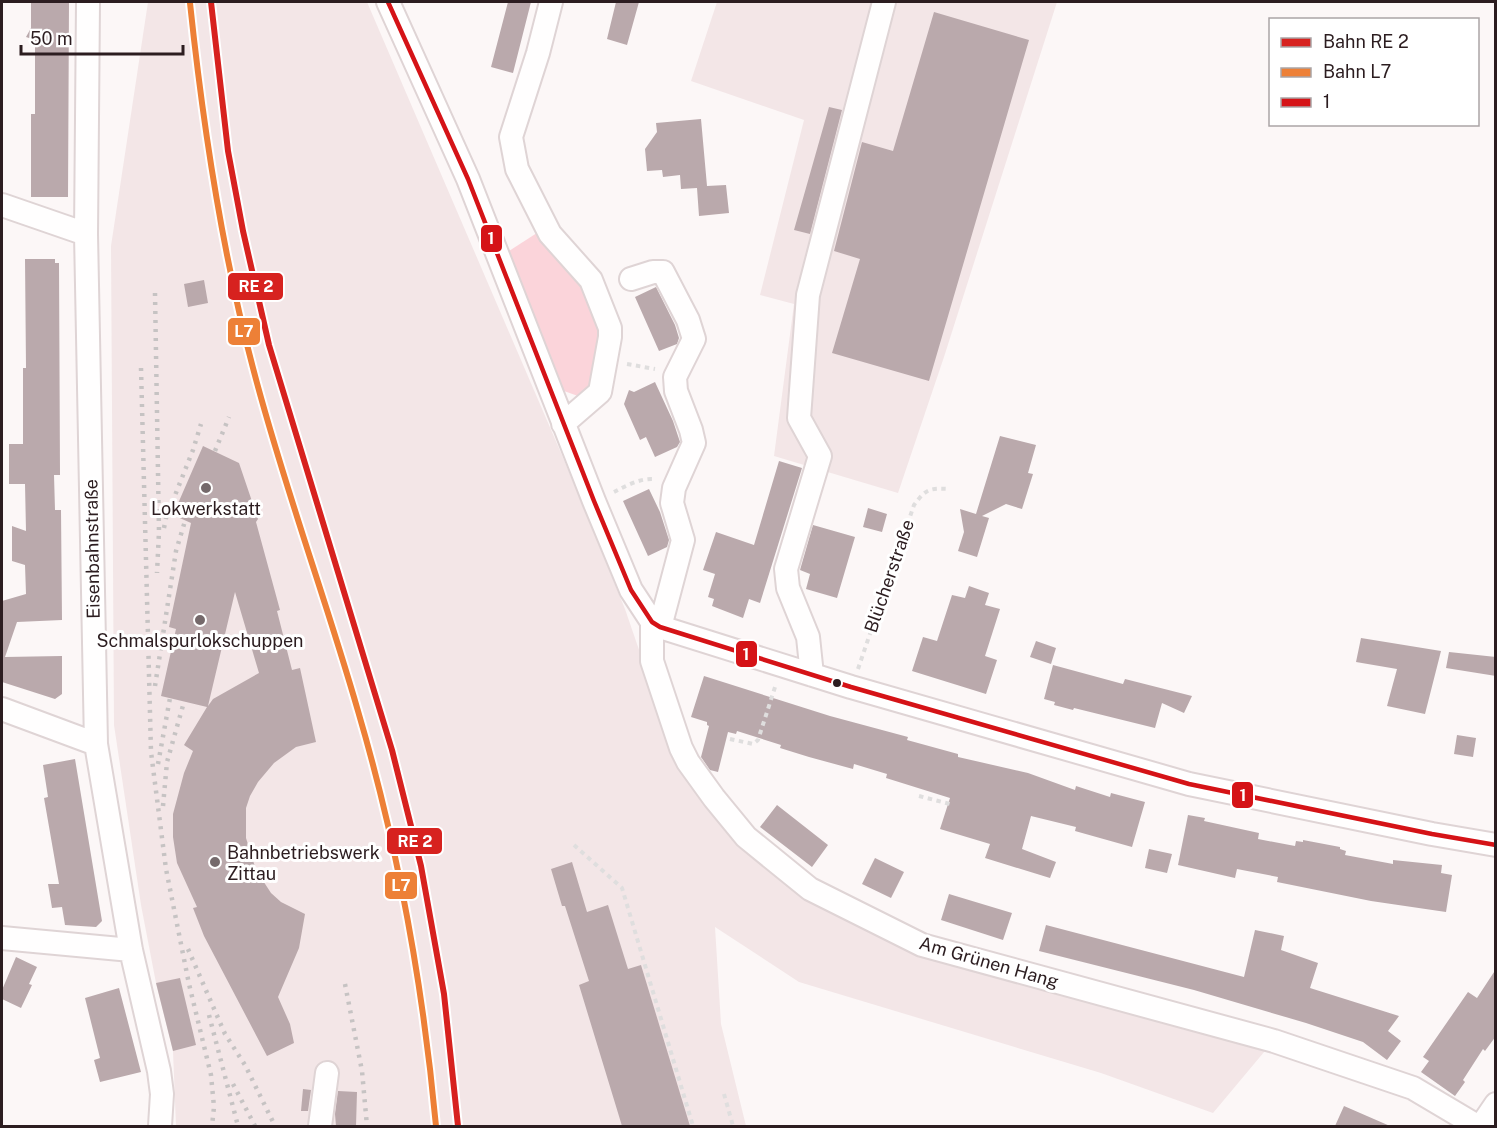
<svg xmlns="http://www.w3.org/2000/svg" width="1497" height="1128" viewBox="0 0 1497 1128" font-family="'Public Sans',sans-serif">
<rect width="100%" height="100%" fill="#fcf7f7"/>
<path fill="#f3e6e7" d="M148,2H367L564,460L625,609L649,679L699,795L737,846L803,895L919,953L1274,1040L1213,1113L1101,1073L799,982L715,927L721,1024L746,1126H176L173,1051L156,983L141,905L114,725L111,246Z
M717,2H1057L944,357L898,493L774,456L794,304L760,295L804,120L691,81Z"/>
<path fill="#fbd4da" d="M540,231L585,290L601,324L594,377L586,392L578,396L564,391L509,251Z"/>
<path fill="#baa9ac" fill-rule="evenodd" d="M31,2H69L68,197H31V114H35V40L26,37L31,28Z
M508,2H531L513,73L491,67Z
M616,2H639L627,45L607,39Z
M934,12L1029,40L929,381L832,353L860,259L834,251L862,142L893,151Z
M829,107L842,110L810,234L794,230Z
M701,119L707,186L726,185L729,213L699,216L697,188L681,189L680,175L663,177L662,170L647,171L645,149L657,132L656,123Z
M25,259H55V263H59L60,475H54L55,510H61L62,620L17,622L5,657L62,656V694L55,699L2,682V601L26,594L25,565L12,561V526L26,531L25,484H9V444H23V368H26Z
M204,280L208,303L188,307L184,284Z
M656,287L675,325L679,338L677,344L659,351L635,297Z
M655,382L673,421L680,442L677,447L655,457L646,437L640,440L624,404L629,390L634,392Z
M1000,436L1036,445L1028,473L1033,474L1022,509L1006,504L982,516L989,518L977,557L958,551L964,532L960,509L976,514Z
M203,446L239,463L258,519L256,522L280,610L277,611L292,670L300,668L316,742L296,747L274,763L258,782L250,796L246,808V838L256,870L271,893L281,902L305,914L299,948L278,997L290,1024L294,1043L267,1056L204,936L193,908L197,907L177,863L173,837V814L184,773L193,751L184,745L207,707L161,696L176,629L169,627L191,523L173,515ZM235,592L259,673L213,699L208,706Z
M779,461L802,468L760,603L749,599L743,618L712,606L714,599L708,597L715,574L703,570L716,532L754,545Z
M649,489L660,512L669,540L667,547L648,556L623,501Z
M868,508L887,514L882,532L863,527Z
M813,525L855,537L837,598L806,589L810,574L800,570Z
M969,586L989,593L985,605L1000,609L985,656L997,660L986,694L912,671L923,637L937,641L952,595L965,598Z
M1361,638L1441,651L1425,714L1387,706L1397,669L1356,662Z
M1036,641L1056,648L1051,664L1030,657Z
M1449,652L1496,657V676L1446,668Z
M1053,665L1123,684L1125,679L1192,696L1184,713L1162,703L1155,728L1074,708L1073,710L1054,705L1055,702L1044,699Z
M704,676L830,716L908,737L907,740L958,754V757L1028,773L1075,790L1076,786L1110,797L1111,793L1145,802L1132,847L1075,831L1076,827L1031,816L1022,849L1056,862L1050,878L985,858L990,844L940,829L950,798L886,778L887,774L854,764L853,769L809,757L780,748L781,745L737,731L736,734L728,732L718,772L710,770L701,757L709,726L707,725V722L691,717Z
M1457,735L1476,738L1473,757L1454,754Z
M75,759L102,921L96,927L65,925L62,907L52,908L48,884H59L44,798L48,797L43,765Z
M777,805L828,845L812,867L760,827Z
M1188,815L1205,818L1204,821L1259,833L1258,839L1295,846L1296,841L1303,842V840L1340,847V849L1346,851L1345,855L1393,864V860L1442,865L1441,873L1452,875L1446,912L1371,901L1277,882L1278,877L1237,869L1235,878L1178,865Z
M1149,849L1172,854L1167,873L1145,868Z
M875,858L904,872L891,898L862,884Z
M572,862L587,912L608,905L628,969L641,965L690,1126H622L579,985L589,981L565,906H562L551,869Z
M949,894L1012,913L1003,940L941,920Z
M1046,925L1244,977L1255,930L1284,936L1281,950L1318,963L1310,988L1399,1016L1388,1031L1401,1041L1387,1060L1363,1042L1306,1023L1194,990L1039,951Z
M16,957L37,967L29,984L32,985L21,1008L2,999V990Z
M1496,969V1036L1485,1051L1483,1049L1463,1080L1465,1082L1455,1096L1421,1072L1429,1061L1423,1057L1468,992L1477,998Z
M180,978L196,1045L173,1051L156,983Z
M119,988L141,1072L100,1082L94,1060L100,1058L85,998Z
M303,1089L311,1090L308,1111H301Z
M338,1091L357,1092L356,1126H336L335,1114Z
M1344,1106L1390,1126H1335Z"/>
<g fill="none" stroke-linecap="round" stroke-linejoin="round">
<defs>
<path id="minor" d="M88,2L86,234L96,744L131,950L159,1071L162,1094L160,1126
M388,2L468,179L594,501L631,590L652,622L660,627L851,687L1189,784L1432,834L1496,845
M551,2L538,53L511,137L517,169L550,234L591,280L610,328V337L600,392L563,424
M2,205L86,234
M631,279L653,272H663L688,320L694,339L675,377L676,391L691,430L694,443L674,488L672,503L683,540L660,627
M652,622V661L681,748L688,762L714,798L746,837L810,889L922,945L1274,1041L1413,1088L1477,1126
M812,675L808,637L788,588L786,569L820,456L799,418L808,295L884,2
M2,709L96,744
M2,938L131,950
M320,1126L327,1073
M1481,1126L1496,1104"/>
</defs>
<use href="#minor" stroke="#dfd4d5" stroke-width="26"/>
<path stroke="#dfdede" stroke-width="4" stroke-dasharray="4.5 4.5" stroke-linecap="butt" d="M627,364L655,369
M614,492C626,486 640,478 654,479
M858,669L914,505C926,489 929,488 949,489
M730,739L753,744L758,740L776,684
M919,796L950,804
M574,845L622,888L693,1126
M724,1094L733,1126"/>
<use href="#minor" stroke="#fffefe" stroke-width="22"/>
<path stroke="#c6c3c3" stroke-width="4.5" stroke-dasharray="3 6" stroke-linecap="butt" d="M155,293L159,532L157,573
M141,368L151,752L166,869L189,984L211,1075L214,1107L212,1126
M215,451L229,417
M164,528L166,518L193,450L201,424
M155,686L176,551L185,521
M158,764L170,698
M163,806L167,762L184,702
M188,949L225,1034L245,1065L275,1126
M345,984L362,1071L367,1126
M209,1015L238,1126
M233,1084L255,1126"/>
<defs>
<path id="bus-1" d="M388,2L468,179L594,501L631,590L652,622L660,627L851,687L1189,784L1432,834L1496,845"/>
</defs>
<use href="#bus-1" stroke="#fff" stroke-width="9"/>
<use href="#bus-1" stroke="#d51317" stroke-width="4.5"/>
<defs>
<path id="rail-1" d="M211,2L228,151L243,231L269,345L392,750L421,866L444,994L458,1126"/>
<path id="rail-2" d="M190,3C203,126 221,248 253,368C283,484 325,596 358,711C398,847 423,986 436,1126"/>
</defs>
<use href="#rail-1" stroke="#fff" stroke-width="10"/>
<use href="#rail-2" stroke="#fff" stroke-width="10"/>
<use href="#rail-1" stroke="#d7221f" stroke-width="6"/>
<use href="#rail-2" stroke="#ed8037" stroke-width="6"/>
</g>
<g fill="#75696b" stroke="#fff" stroke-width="2">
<circle cx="206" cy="488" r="6"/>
<circle cx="200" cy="620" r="6"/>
<circle cx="215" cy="862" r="6"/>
</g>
<circle fill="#2c1d20" stroke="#fff" stroke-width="2" cx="837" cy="683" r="5"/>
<g text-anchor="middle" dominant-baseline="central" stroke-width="6" stroke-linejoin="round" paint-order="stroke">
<g font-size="18" fill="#2c1d20" stroke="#fff">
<text x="206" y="508">Lokwerkstatt</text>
<text x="200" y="640">Schmalspurlokschuppen</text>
<text x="227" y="852" text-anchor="start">Bahnbetriebswerk<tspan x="227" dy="21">Zittau</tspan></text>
</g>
<g font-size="18" fill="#2c1d20" stroke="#fff">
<text transform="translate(92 549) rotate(-91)">Eisenbahnstraße</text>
<text transform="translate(889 576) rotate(-71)">Blücherstraße</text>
<text transform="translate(989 962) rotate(16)">Am Grünen Hang</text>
</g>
</g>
<g stroke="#fff" stroke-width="2">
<rect x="480" y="224" width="23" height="29" rx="6" fill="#d51317"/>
<rect x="227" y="272" width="57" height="29" rx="6" fill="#d7221f"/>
<rect x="227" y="317" width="34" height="29" rx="6" fill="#ed8037"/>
<rect x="735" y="640" width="23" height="28" rx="6" fill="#d51317"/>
<rect x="1231" y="781" width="23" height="28" rx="6" fill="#d51317"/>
<rect x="386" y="827" width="57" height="28" rx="6" fill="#d7221f"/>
<rect x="384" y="871" width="34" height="29" rx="6" fill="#ed8037"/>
</g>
<g font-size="16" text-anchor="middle" font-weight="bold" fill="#fff">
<text x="491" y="244">1</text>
<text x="256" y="292">RE 2</text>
<text x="244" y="337">L7</text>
<text x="746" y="660">1</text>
<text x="1243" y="801">1</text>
<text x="415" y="847">RE 2</text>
<text x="401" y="891">L7</text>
</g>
<rect width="1497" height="1128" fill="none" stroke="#2c1d20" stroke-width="6"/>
<rect x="1269" y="18" width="210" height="108" fill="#ffffff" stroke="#aba5a6" stroke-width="1.5"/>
<rect x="1281" y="38" width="30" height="9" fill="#d7221f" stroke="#aba5a6" stroke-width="1.5"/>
<text x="1323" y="48" font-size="18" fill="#2c1d20">Bahn RE 2</text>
<rect x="1281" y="68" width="30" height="9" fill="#ed8037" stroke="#aba5a6" stroke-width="1.5"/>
<text x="1323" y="78" font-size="18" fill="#2c1d20">Bahn L7</text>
<rect x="1281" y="98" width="30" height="9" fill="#d51317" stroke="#aba5a6" stroke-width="1.5"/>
<text x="1323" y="108" font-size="18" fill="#2c1d20">1</text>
<path d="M21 45v9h162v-9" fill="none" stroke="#2c1d20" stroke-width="3"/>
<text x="30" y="45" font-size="18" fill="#2c1d20" stroke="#ffffff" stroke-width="4.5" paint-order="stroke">50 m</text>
</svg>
